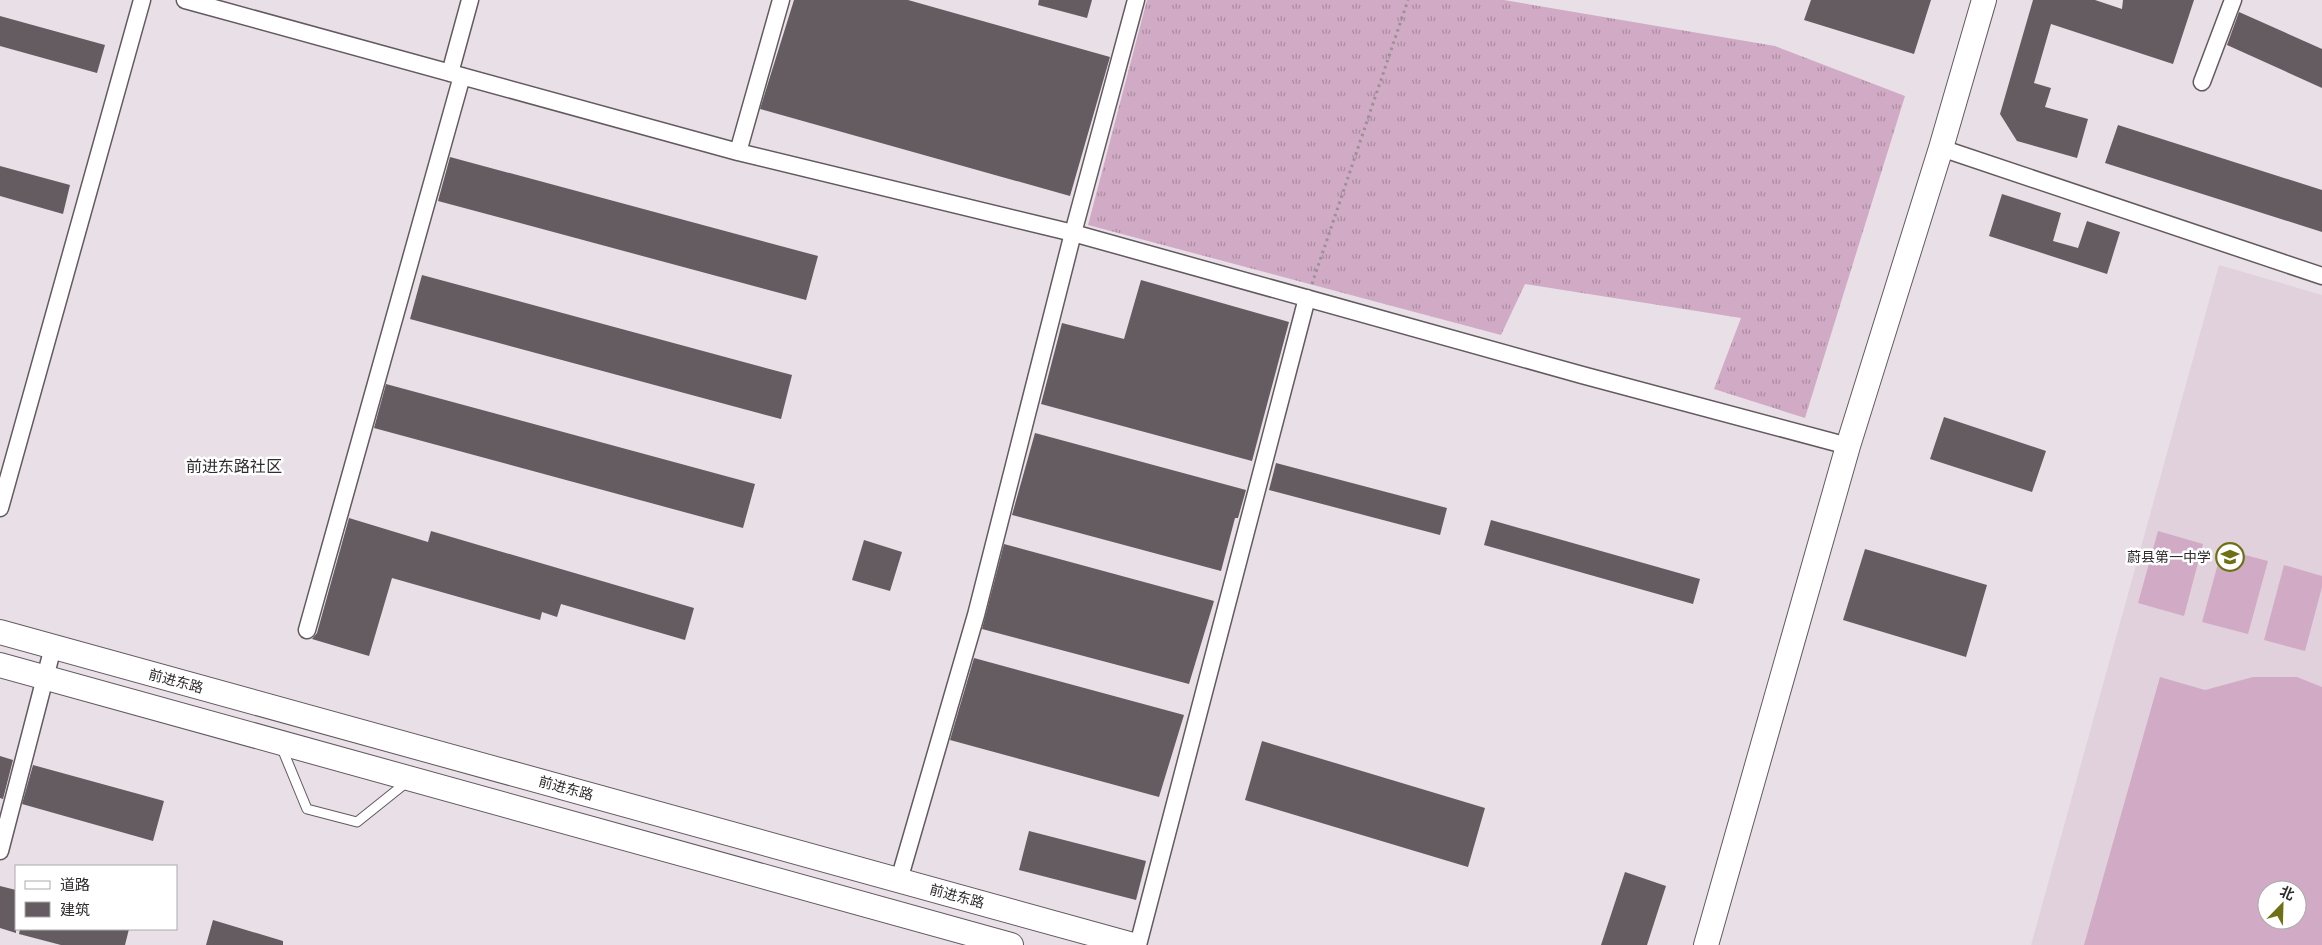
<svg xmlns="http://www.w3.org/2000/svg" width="2322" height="945" viewBox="0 0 2322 945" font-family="'Work Sans','Noto Sans SC',sans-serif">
<defs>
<pattern id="grass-tufts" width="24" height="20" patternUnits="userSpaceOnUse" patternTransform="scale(1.25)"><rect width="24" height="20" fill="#d1abc5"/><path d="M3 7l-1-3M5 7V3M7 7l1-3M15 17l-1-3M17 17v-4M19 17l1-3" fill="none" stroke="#aa8ca0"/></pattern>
</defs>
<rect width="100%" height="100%" fill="#e9dfe6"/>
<path fill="#e1d1dc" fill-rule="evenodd" d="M2219,265L2322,295V945H2031ZM2267,890H2297V920H2267Z"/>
<path fill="url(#grass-tufts)" d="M1147,0H1504L1775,46L1905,96L1805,418L1714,389L1741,318L1525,284L1501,335L1088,225Z"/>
<path fill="#d1abc5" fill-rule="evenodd" d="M2158,531L2203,544L2184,616L2138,603Z
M2222,549L2268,561L2248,634L2202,622Z
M2284,565L2322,576V587L2305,651L2264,640Z
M2160,677L2205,690L2253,677H2297L2322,687V945H2084ZM2267,890H2297V920H2267Z"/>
<path fill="#645c61" d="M794,0H908L1110,57L1070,196L760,109Z
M1039,0H1092L1087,18L1038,5Z
M1811,0H1931L1914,54L1804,20Z
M2033,0H2095L2122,9L2123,0H2194L2173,64L2051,24L2034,83L2051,88L2045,107L2088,119L2077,158L2017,141L2000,114Z
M2239,12L2322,49V88L2227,45Z
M0,16L105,45L97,73L0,46Z
M2118,125L2322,190V232L2105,163Z
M450,157L818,256L806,300L438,201Z
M0,166L70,185L63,214L0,196Z
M2002,194L2061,213L2053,241L2078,248L2087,221L2120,232L2107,274L1989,236Z
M422,275L792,375L781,419L410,319Z
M1141,280L1289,322L1252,461L1041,404L1062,323L1124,339Z
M386,384L755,484L743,528L374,428Z
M1944,417L2046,451L2032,492L1930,459Z
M1035,433L1246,490L1238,518H1235L1221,571L1012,515Z
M1276,463L1447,508L1440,535L1269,490Z
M349,518L428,542L431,531L694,608L685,640L561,604L557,617L542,612L540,620L392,578L369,656L312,639L317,633Z
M1491,520L1700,579L1693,604L1484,545Z
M864,540L902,552L890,591L852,580Z
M1004,544L1214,601L1189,684L982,629Z
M1865,549L1987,585L1966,657L1843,620Z
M974,658L1184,715L1159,797L950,740Z
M1262,741L1485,808L1468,867L1245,800Z
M0,756L13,760L3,799L0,798Z
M33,765L164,801L153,841L22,804Z
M1029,831L1146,861L1136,900L1019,870Z
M1625,872L1666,886L1647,945H1601Z
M0,886L16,890V933L0,928Z
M213,920L283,941V945H206Z
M20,929H129L125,945H61L19,934Z"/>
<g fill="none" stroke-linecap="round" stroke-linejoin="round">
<defs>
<path id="lane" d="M281,746L307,809L357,822L407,782"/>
<path id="street" d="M185,0L738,152L1073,233L1582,375L1848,446
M450,73L470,0
M2202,82L2233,0
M1941,148L2322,276
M738,152L781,0
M0,508L142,0
M307,630L462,76
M0,851L53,647
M899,880L976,615L1073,233L1136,0
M1138,945L1307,298"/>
<path id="secondary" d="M0,632L1133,945
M0,665L1011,945
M1706,945L1848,446L1941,148L1984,0"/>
</defs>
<use href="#lane" stroke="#635a60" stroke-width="11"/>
<use href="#street" stroke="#635a60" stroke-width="19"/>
<use href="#secondary" stroke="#635a60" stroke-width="26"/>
<path stroke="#989196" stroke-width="3" stroke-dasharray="2.5 4" stroke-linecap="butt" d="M1312,284L1408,0"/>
<use href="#lane" stroke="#fff" stroke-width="9"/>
<use href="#street" stroke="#fff" stroke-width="16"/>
<use href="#secondary" stroke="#fff" stroke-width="24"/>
</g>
<defs>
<symbol id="school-ring" viewBox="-11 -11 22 22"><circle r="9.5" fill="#fff" stroke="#6d7015" stroke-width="1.5"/><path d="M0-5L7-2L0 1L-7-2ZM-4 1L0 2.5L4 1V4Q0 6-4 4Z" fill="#6d7015"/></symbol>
</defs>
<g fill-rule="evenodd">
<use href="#school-ring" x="2214" y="541" width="32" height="32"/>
</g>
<g text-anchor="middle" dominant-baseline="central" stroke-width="5" stroke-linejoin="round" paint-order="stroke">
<g font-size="14" fill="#312d2f" stroke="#fff" text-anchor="end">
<text x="2211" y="557">蔚县第一中学</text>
</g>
<g font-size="14" fill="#312d2f" stroke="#fff">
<text transform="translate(176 681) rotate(15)">前进东路</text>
<text transform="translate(566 788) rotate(15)">前进东路</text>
<text transform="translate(957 896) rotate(15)">前进东路</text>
</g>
<g font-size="16" fill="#312d2f" stroke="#fff">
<text x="234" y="466">前进东路社区</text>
</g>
</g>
<rect x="15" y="865" width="162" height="65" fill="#ffffff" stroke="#adabac"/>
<rect x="25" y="881" width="25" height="8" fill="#ffffff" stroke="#adabac"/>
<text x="60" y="890" font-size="15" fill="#312d2f">道路</text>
<rect x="25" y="902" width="25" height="15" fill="#645c61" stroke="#adabac"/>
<text x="60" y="915" font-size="15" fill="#312d2f">建筑</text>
<g transform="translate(2282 905) rotate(23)"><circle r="24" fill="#ffffff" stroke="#adabac"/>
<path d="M0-4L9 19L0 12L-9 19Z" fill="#6d7015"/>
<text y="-8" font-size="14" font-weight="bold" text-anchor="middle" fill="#312d2f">北</text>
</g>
</svg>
